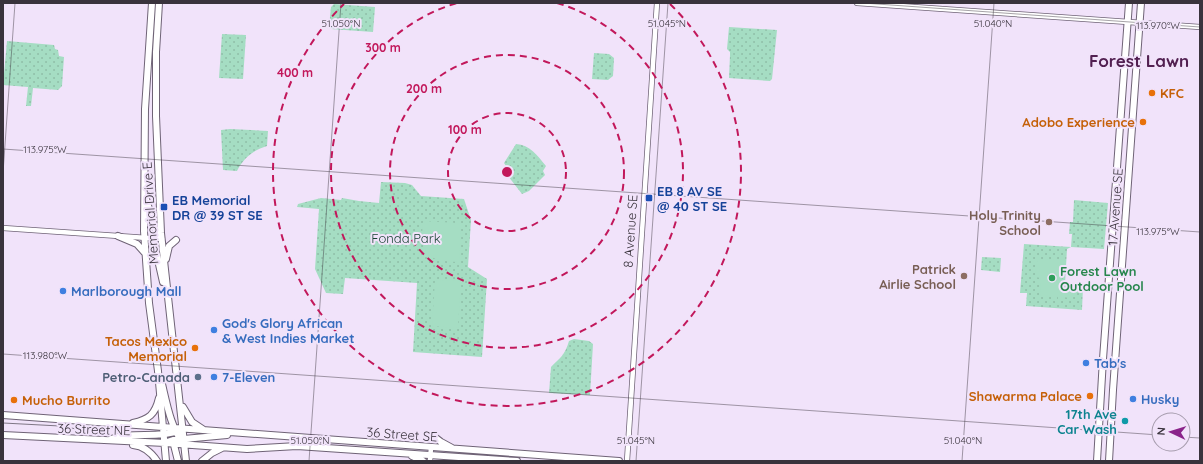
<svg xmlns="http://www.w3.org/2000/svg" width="1203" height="464" viewBox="0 0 1203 464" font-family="Quicksand,sans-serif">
<defs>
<pattern id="grass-dots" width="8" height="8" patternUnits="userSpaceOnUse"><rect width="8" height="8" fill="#a5ddc3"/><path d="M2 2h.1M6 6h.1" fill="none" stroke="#8fbea8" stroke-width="1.8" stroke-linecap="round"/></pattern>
</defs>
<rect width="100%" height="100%" fill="#f1e3fa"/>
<path fill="url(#grass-dots)" d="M334,4L375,7L373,32L331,29L329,27L331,7Z
M729,27L777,30L772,79L770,81L729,78L730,55V52L727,49Z
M222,34L246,35L243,79L219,78Z
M7,41L54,45L55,49L58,50L59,56L64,57L62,86L58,90L33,88L31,106H26L28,87L3,85Z
M594,53L609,54L614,58L613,76L608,80L592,79Z
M230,129L268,131L267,146C253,150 243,159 237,171L223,170L221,130Z
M516,144C530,145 537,155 546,166L543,171L545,175L529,191L522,194L504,171L506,166L504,163Z
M381,182L405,183L412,185L421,196L464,199L471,220L468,267L487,279L482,357L413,352L417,283L345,278L343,294L326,293L315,269L319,209L297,207L298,204L321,198L341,200L342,198L359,201L379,203Z
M1074,200L1108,203L1104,249L1071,247L1067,249L1065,284L1083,287L1082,310L1026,306L1027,293H1020L1024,244L1071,247L1072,234H1069L1070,222H1073Z
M982,257L1001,258L1000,272L981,270Z
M574,339L589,341L593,344L590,395L549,393L551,367C560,358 565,355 569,341Z"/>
<path fill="#a5ddc3" d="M423,221L457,223L461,227L459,262C425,261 420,254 423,221Z
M1043,259L1045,261L1049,259L1066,260L1065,264L1063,266L1062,285L1073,286L1072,298L1061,297V299H1058V297L1049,296V298H1044V296H1040L1041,278L1035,277L1036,263L1038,260Z
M435,280L461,281L458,328L432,326Z"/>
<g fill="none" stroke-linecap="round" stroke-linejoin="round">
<defs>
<path id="minor" d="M857,3L1200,27
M3,228L162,239
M430,461L431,447
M627,461L657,3"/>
<path id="major" d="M152,3L145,109L144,231L149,303L158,371L166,461
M159,3L156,52V116L161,233L186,461
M146,199L156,232L161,239
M118,236L137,244L145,253
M153,238L163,282
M166,259L169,246L176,240
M162,384C167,405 171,428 184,445
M183,407L192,422L204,430
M3,415L619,461
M133,423C149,419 155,415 159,398
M3,435L165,443L247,449L297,446L517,461
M432,435L441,442L452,448
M111,439C132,431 157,439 179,431
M173,441L178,461
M167,442L173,440L227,435
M133,445C144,446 151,452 157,461
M412,456L423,461
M202,461L212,453L222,448
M1097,461L1103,359L1129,3
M1109,461L1113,390L1141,3"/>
</defs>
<use href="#minor" stroke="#6f6376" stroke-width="6"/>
<use href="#major" stroke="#6f6376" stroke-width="8"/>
<use href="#minor" stroke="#fff" stroke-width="4.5"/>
<use href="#major" stroke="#fff" stroke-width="6"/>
<path stroke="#7f7685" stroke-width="1" d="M3,423L60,426L82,430"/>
</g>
<path fill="none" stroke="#39333c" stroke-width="1" stroke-opacity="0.45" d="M863,3L1200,27M3,149L1200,232M3,173L15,3M3,354L1159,435M1183,437L1200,438M309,461L341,3M636,461L668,3M962,461L994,3"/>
<g fill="none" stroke="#c2185b" stroke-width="2" stroke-dasharray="7 5">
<circle cx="507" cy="172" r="59"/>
<circle cx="507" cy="172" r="117"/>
<path d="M557 3A176 176 0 1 1 457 3"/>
<path d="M670 4A234 234 0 1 1 344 4"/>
</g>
<g fill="#e8710a" stroke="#f1e3fa" stroke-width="1.5">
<circle cx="1152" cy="93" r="4"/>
<circle cx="1143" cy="122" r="4"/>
<circle cx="195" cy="348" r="4"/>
<circle cx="1090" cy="396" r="4"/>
<circle cx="14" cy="400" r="4"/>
</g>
<g fill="#1a4fb4" stroke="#f1e3fa" stroke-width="1.5">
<rect x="645" y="194" width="8" height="8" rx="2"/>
<rect x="160" y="203" width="8" height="8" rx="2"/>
</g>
<g fill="#8d6e63" stroke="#f1e3fa" stroke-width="1.5">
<circle cx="1049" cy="222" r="4"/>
<circle cx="964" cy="276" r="4"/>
</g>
<circle fill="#2e9e5b" stroke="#f1e3fa" stroke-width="1.5" cx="1052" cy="278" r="4"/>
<g fill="#3f7fe0" stroke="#f1e3fa" stroke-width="1.5">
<circle cx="63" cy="291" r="4"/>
<circle cx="214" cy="330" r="4"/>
<circle cx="1086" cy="363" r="4"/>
<circle cx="214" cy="377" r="4"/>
<circle cx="1133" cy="399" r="4"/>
</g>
<circle fill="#5c6f8a" stroke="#f1e3fa" stroke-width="1.5" cx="198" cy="377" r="4"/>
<circle fill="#0f9aa8" stroke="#f1e3fa" stroke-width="1.5" cx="1125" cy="421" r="4"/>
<g text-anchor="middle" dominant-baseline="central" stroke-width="4" stroke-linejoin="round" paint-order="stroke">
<g font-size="13" font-weight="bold" fill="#c56008" stroke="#f1e3fa" text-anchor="end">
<text x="1160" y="93" text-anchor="start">KFC</text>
<text x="1135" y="122">Adobo Experience</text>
<text x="187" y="341">Tacos Mexico<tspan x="187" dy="15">Memorial</tspan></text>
<text x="1082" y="396">Shawarma Palace</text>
<text x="22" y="400" text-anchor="start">Mucho Burrito</text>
</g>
<g font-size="13" font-weight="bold" fill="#164399" stroke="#f1e3fa" text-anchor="start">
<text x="657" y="191">EB 8 AV SE<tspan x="657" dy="15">@ 40 ST SE</tspan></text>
<text x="172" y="200">EB Memorial<tspan x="172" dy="15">DR @ 39 ST SE</tspan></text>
</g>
<g font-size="13" fill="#39333c" stroke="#f1e3fa">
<text transform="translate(1115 207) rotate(-86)">17 Avenue SE</text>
<text transform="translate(150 213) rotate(-94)">Memorial Drive E</text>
<text transform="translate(630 231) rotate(-86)">8 Avenue SE</text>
<text transform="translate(94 429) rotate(2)">36 Street NE</text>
<text transform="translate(402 434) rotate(4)">36 Street SE</text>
</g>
<g font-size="13" font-weight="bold" fill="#785e54" stroke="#f1e3fa" text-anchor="end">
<text x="1041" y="215">Holy Trinity<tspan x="1041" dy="15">School</tspan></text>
<text x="956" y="269">Patrick<tspan x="956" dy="15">Airlie School</tspan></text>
</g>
<g font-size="13" fill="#194433" stroke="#f1e3fa">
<text x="406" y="238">Fonda Park</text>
</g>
<g font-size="13" font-weight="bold" fill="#27864d" stroke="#f1e3fa" text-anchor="start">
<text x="1060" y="271">Forest Lawn<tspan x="1060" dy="15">Outdoor Pool</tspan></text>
</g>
<g font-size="13" font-weight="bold" fill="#366cbe" stroke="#f1e3fa" text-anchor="start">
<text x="71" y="291">Marlborough Mall</text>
<text x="222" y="323">God's Glory African<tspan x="222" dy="15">&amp; West Indies Market</tspan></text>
<text x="1094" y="363">Tab's</text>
<text x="222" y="377">7-Eleven</text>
<text x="1141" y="399">Husky</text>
</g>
<g font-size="13" font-weight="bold" fill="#4e5e75" stroke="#f1e3fa" text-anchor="end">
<text x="190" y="377">Petro-Canada</text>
</g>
<g font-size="13" font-weight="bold" fill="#0d838f" stroke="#f1e3fa" text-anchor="end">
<text x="1117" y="414">17th Ave<tspan x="1117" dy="15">Car Wash</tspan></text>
</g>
<g font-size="17" font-weight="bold" fill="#522051" stroke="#f1e3fa">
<text x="1139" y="60">Forest Lawn</text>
</g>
</g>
<g font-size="10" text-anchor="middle" fill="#39333c" stroke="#f1e3fa" stroke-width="4" stroke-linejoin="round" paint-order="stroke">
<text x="341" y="27">51.050°N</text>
<text x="667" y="27">51.045°N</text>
<text x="993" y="27">51.040°N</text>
<text x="1158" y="29">113.970°W</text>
<text x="45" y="153">113.975°W</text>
<text x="1158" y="235">113.975°W</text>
<text x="45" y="359">113.980°W</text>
<text x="310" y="444">51.050°N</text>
<text x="636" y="444">51.045°N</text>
<text x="963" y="444">51.040°N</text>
</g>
<circle cx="507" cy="172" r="6" fill="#c2185b" stroke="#f1e3fa" stroke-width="2"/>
<g font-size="12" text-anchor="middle" font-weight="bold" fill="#c2185b" stroke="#f1e3fa" stroke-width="4" stroke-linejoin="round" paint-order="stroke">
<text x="383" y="52">300 m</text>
<text x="295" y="77">400 m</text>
<text x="424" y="93">200 m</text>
<text x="465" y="134">100 m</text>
</g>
<rect width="1203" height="464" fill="none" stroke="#39333c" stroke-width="8"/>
<g transform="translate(1171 432) rotate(274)"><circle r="19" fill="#f1e3fa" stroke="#a79dae"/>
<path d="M0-3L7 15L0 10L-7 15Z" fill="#8a238a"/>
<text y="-6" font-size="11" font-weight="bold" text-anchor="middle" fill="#39333c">N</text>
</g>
</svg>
